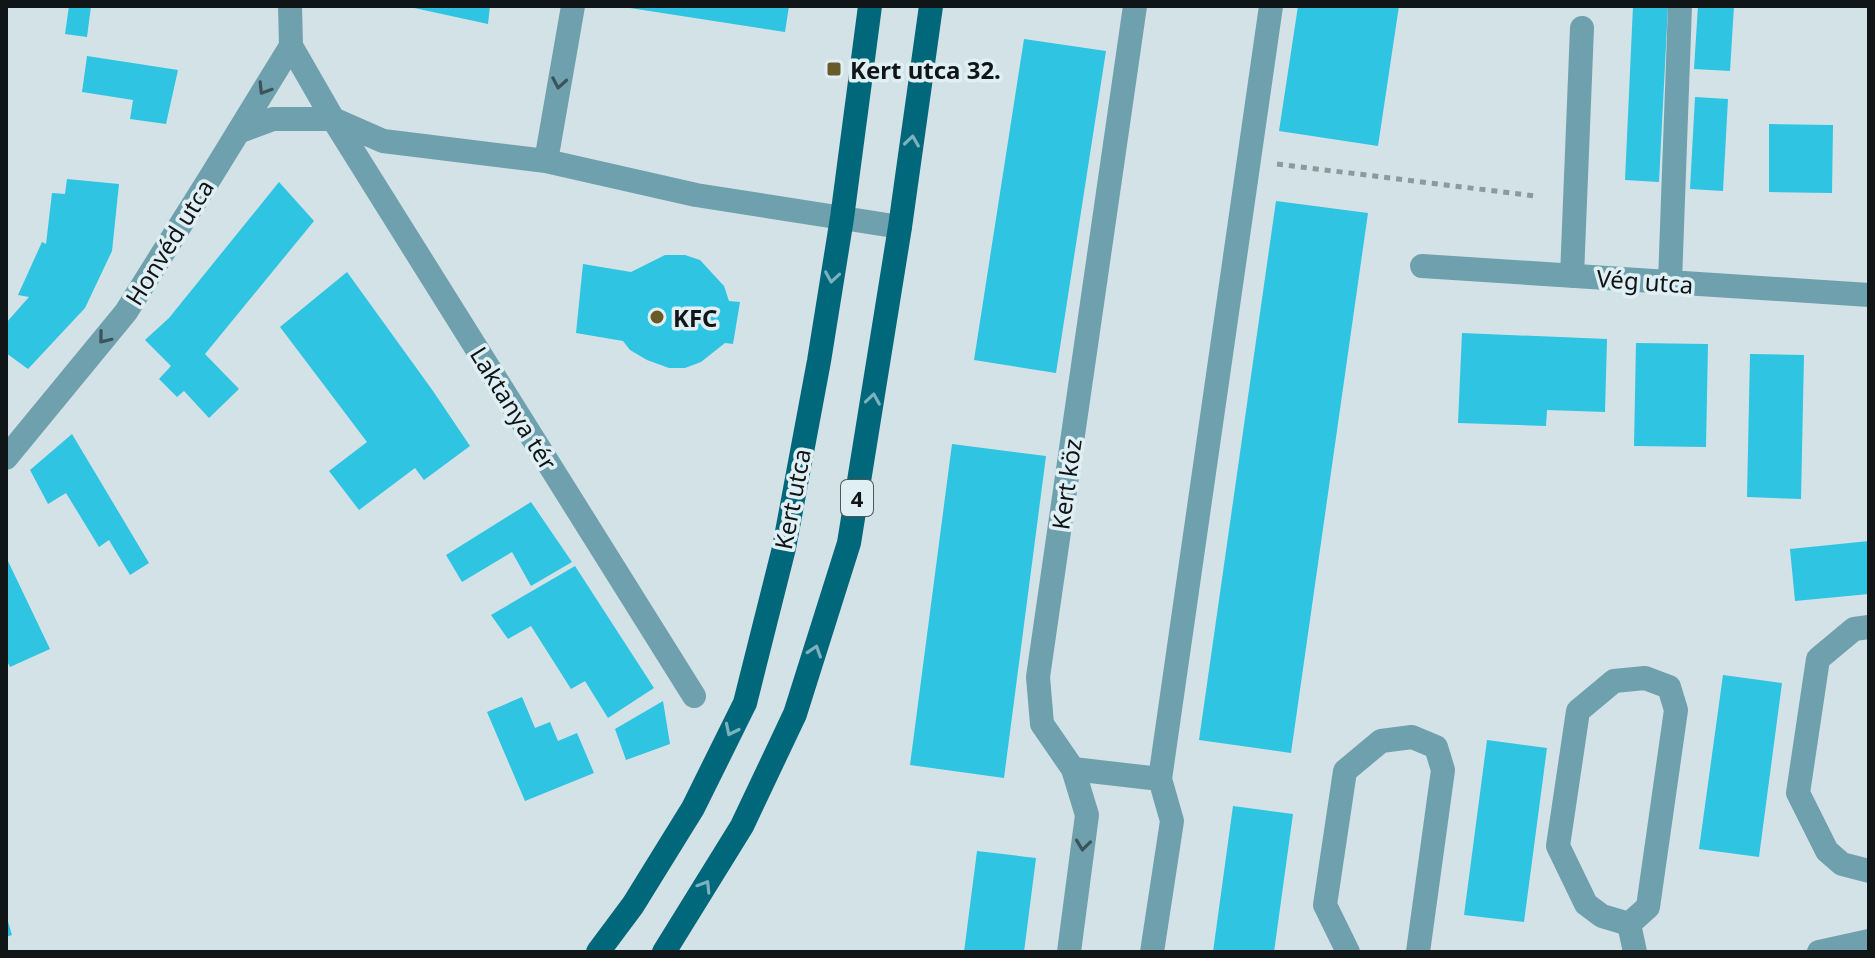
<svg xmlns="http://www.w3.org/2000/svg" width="1875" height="958" viewBox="0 0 1875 958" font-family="'Noto Sans',sans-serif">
<rect width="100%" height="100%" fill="#d3e2e6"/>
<path fill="#2fc4e2" d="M69,6H91L87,37L65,34Z
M405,6H490L488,24Z
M617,6H789L785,32Z
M1298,6H1399L1378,146L1279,131Z
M1633,6H1668L1659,182L1625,180Z
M1698,6H1734L1730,71L1694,69Z
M1024,39L1106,51L1056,373L974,360Z
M87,56L178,70L166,124L130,119L133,100L82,92Z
M1695,97L1728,99L1723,191L1690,189Z
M1769,124L1833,125L1832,193L1769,192Z
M67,179L119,184L112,251L85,308L28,369L6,353V323L29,297L18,295L42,242L46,244L52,193L65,194Z
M279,182L314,221L205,354L239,389L209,418L184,391L177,397L159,379L171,366L145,340L169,318Z
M1276,201L1368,213L1291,753L1199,740Z
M665,255H685L700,260L724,286L729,301L740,302L733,344L725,343L701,362L685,368H669L647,360L630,350L623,341L576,333L583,264L631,272Z
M347,272L433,391L470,446L424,480L415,468L359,510L329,471L367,442L280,327Z
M1462,333L1607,339L1605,412L1547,410L1546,426L1458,423Z
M1636,343L1708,344L1706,447L1634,446Z
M1750,354L1804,355L1801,499L1747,497Z
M72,434L149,563L130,575L109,540L99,547L66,493L48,504L30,470Z
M952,444L1046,456L1004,778L910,765Z
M531,502L572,562L531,586L512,552L462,582L446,555Z
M1869,541V594L1795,601L1790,549Z
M6,557L50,649L10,667L6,659Z
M575,566L654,688L608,718L585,681L571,689L531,626L508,639L491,615Z
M1723,675L1782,683L1759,857L1699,849Z
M522,697L535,728L550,722L558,741L577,733L594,773L525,801L487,712Z
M663,701L670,744L626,760L615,729Z
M1487,740L1547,748L1524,922L1464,915Z
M1233,806L1293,814L1274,952H1213Z
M977,851L1036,858L1024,952H964Z
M6,915L12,935L6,937Z"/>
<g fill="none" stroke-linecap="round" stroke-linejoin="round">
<path stroke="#8d999c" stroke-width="5" stroke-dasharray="6 6" stroke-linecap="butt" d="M1277,164L1535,196"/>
<path stroke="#6fa0ad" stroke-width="24" d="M291,46L333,119L383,141L546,161L696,195L900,227
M238,132L273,119H333L694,696
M546,161L573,6
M1422,266L1869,295
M1572,276L1582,28
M1670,282L1680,6
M6,458L126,312L213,173L291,46L290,6
M1869,627L1854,629L1818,659L1798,793L1827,851L1842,864L1869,871
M1645,678L1669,687L1676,710L1648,907L1629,924L1602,916L1586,904L1558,846L1578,711L1614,681Z
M1073,769L1160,779
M1629,924L1635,952
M1069,952L1087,815L1073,769L1042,724L1038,677L1135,6
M1152,952L1172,821L1160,779L1271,6
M1348,952L1325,905L1345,771L1381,741L1412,737L1436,747L1443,770L1418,952
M1819,952L1869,941"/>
<path stroke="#00687a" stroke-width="24" d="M598,952L633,905L693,808L745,703L784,548L819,361L842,218L870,6
M664,952L742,826L795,714L849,543L900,227L931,6"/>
</g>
<defs><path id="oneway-chevron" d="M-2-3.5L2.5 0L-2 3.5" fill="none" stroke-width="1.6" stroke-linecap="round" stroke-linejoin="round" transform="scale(2)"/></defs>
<g stroke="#3b545a">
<use href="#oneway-chevron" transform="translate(559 83) rotate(100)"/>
<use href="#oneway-chevron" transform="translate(264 89) rotate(122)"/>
<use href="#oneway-chevron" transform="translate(104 338) rotate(129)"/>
<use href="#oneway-chevron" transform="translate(1083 845) rotate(97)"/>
</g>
<g stroke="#7bb2bd">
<use href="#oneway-chevron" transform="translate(912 141) rotate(-82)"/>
<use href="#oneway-chevron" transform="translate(832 277) rotate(99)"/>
<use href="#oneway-chevron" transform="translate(873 399) rotate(-81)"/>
<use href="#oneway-chevron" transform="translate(815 651) rotate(-72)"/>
<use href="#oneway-chevron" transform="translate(731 730) rotate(116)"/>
<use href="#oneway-chevron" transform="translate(705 886) rotate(-58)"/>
</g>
<g fill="#685b28" stroke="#e0eff3" stroke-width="3">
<rect x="826" y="61" width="16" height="16" rx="4"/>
<circle cx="657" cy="317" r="8"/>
</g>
<g text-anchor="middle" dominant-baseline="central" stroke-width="7" stroke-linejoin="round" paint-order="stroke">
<rect fill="#e0eff3" stroke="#4e5659" stroke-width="2" x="841" y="480" width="32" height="36" rx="6"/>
<g font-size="22" font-weight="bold" fill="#101517">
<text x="857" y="498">4</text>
</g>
<g font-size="24" font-weight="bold" fill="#101517" stroke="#e0eff3" text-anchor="start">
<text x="850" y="69">Kert utca 32.</text>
<text x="673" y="317">KFC</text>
</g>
<g font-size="24" fill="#101517" stroke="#e0eff3">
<text transform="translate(169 242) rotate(-58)">Honvéd utca</text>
<text transform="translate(1645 281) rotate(4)">Vég utca</text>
<text transform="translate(514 408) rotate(58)">Laktanya tér</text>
<text transform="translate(1066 484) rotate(-82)">Kert köz</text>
<text transform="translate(792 499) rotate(-79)">Kert utca</text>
</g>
</g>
<rect width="1875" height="958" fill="none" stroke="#101517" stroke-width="16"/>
</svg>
